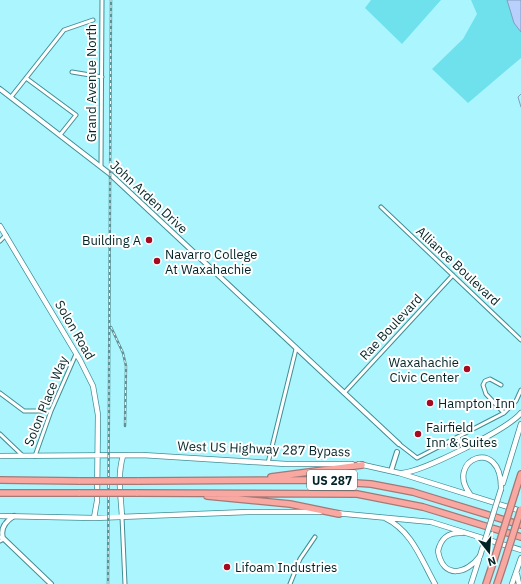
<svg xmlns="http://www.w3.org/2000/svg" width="521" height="584" viewBox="0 0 521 584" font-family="'IBM Plex Sans',sans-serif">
<rect width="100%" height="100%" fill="#abf6fe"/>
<path fill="#6fe1ec" d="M371,0H441L402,44L365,8Z
M471,0H521V58L468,103L432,69L463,39L477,14Z"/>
<path fill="#b9d0fd" stroke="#829cbd" d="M507,0H521V32L514,23Z"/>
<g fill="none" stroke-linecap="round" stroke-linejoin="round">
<path stroke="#829cbd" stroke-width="1" d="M521,94L518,97L521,107"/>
<defs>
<path id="minor" d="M72,72L102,77
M26,78L76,115L60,135
M11,97L64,30L93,20
M101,166L102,0
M381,207L521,340
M0,241L6,235
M501,385L490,379L485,381L483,385L486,394L504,413
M0,393L24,411H51
M344,393L453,275
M0,434L22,455
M458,437L463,448
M399,444L417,458L504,413L516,401L521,390
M35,456L51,411L76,354
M268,463L296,349
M122,517L125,584
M0,537L4,539L0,541
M290,584L300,559L315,537"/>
<path id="tertiary" d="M0,89L110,174L399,444
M391,471L397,452
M14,516C6,521 0,528 3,538L51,584"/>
<path id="secondary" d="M0,226L80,360L93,386L98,415L97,501L94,518
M0,456L142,455L286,464H352
M359,464L399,473L521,511
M402,473C422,472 508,429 521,413
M503,483L521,424
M470,494C444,460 502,435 501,489
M335,513L431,522L521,550
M0,516L94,518L248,512H320
M122,517C121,497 117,476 123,456
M385,518C412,531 421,559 435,584
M462,533C448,532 441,538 438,551C443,580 467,574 480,556
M517,574L519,584
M471,584L479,559
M512,584L521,558"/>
<path id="motorway" d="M271,477L362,465
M0,480L80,481
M137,481L309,480L371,484L413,492L521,525
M0,493H80
M136,493L357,494L423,507L521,537
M515,493L521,474
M207,496L290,504L339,514
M486,584L494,560
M497,584L504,563"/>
</defs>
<use href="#minor" stroke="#428d94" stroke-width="5"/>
<use href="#tertiary" stroke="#428d94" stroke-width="6"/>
<use href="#secondary" stroke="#428d94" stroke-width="6"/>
<use href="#motorway" stroke="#a37976" stroke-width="8"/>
<use href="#minor" stroke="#fff" stroke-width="3"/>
<use href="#tertiary" stroke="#fff" stroke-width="4"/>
<use href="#secondary" stroke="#fff" stroke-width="4.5"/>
<use href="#motorway" stroke="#f9a7a1" stroke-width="5.5"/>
<defs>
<path id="rail" d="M111,327L123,353L126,366L125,426
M108,584L111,0"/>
</defs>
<use href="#rail" stroke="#5c9398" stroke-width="2.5"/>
<use href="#rail" stroke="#fff" stroke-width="1" stroke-dasharray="3" stroke-linecap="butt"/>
<defs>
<path id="secondary-bridge" d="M480,556L501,489"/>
<path id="motorway-bridge" d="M80,481H137
M80,493H136
M494,560L515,493
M504,563L521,509"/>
</defs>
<use href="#secondary-bridge" stroke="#428d94" stroke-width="6" stroke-linecap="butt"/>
<use href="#motorway-bridge" stroke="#a37976" stroke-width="8" stroke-linecap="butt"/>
<use href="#secondary-bridge" stroke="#fff" stroke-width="4.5"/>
<use href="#motorway-bridge" stroke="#f9a7a1" stroke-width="5.5"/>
</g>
<g fill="#a50b20" stroke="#fff" stroke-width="1.5">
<circle cx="149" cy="240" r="4"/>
<circle cx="157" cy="261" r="4"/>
<circle cx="467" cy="369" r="4"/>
<circle cx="430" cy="403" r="4"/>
<circle cx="418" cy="434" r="4"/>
<circle cx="227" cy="567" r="4"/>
</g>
<g text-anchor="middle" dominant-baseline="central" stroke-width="4" stroke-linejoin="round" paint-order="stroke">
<rect fill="#fff" stroke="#4f6668" stroke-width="1" x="307" y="470" width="50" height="20" rx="3"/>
<g font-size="12" font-weight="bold" fill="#032427">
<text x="332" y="480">US 287</text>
</g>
<g font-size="13" fill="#032427" stroke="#fff">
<text transform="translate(91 83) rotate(-90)">Grand Avenue North</text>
<text transform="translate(149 197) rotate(43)">John Arden Drive</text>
<text transform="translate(458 266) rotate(43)">Alliance Boulevard</text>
<text transform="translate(391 327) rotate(-47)">Rae Boulevard</text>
<text transform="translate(75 330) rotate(60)">Solon Road</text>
<text transform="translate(46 401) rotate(-68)">Solon Place Way</text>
<text transform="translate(264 449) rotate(2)">West US Highway 287 Bypass</text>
</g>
<g font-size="13" fill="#032427" stroke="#fff" text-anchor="start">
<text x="141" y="240" text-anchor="end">Building A</text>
<text x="165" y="254">Navarro College<tspan x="165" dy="15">At Waxahachie</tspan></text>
<text x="459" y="362" text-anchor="end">Waxahachie<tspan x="459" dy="15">Civic Center</tspan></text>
<text x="438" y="403">Hampton Inn</text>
<text x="426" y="427">Fairfield<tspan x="426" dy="15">Inn &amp; Suites</tspan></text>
<text x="235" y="567">Lifoam Industries</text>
</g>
</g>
<g transform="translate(489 552) rotate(163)" stroke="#ffffff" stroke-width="3" paint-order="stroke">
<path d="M0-3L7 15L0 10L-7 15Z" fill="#032427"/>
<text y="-6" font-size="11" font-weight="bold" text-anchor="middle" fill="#032427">N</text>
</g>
</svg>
